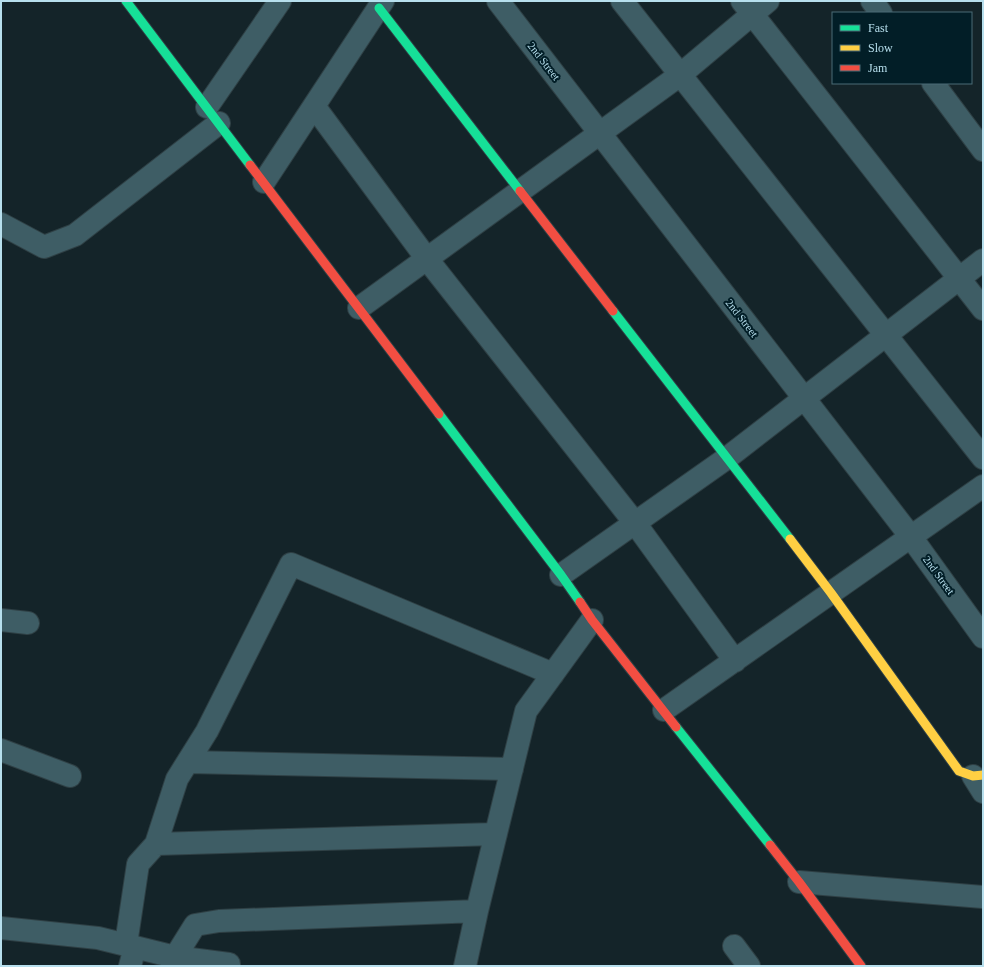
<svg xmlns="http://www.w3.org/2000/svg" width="984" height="967" viewBox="0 0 984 967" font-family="Georgia,serif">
<rect width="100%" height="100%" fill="#142429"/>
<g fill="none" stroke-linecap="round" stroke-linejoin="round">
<defs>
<path id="street" d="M498,1L911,537L983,637
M622,1L983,458
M742,1L983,309
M872,1L881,13
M933,83L983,150
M314,106L427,259L635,523L735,661
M207,107L280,1
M264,182L383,1
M1,224L44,247L75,235L219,123
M359,308L680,75L768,1
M561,575L727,458L983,260
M1,620L28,623
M664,710L983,486
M1,750L70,776
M188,762L512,769
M973,776L983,792
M156,844L496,834
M799,882L983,897
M1,928L98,938L175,957L229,964V966
M126,944L138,864L156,844L177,779L207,731L291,564L553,674
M734,946L749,966
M175,957L195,925L219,921L477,911
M130,966L135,947
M465,966L477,911L526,711L592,620"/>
<path id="fast" d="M126,1L250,165
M379,8L520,191
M613,311L790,539
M439,414L561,575L580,602
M676,727L770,845"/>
<path id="slow" d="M790,539L831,593L959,771L973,776L983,775"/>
<path id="jam" d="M250,165L439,414
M520,191L613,311
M580,602L592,620L676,727
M770,845L799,882L861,966"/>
</defs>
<use href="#street" stroke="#2f4045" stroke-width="24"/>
<use href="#fast" stroke="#2f4045" stroke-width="11"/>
<use href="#slow" stroke="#2f4045" stroke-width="11"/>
<use href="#jam" stroke="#2f4045" stroke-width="11"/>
<use href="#street" stroke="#3e5d65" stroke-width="22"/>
<use href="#fast" stroke="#16e098" stroke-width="9"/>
<use href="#slow" stroke="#ffcf43" stroke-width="9"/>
<use href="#jam" stroke="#f24e42" stroke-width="9"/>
</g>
<g text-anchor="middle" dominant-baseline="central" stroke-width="4" stroke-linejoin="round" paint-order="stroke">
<g font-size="11" fill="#b7dfed" stroke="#021e27">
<text transform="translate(544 61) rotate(52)">2nd Street</text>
<text transform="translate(742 318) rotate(52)">2nd Street</text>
<text transform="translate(939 575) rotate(54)">2nd Street</text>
</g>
</g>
<rect width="984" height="967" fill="none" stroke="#b7dfed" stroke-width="4"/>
<rect x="832" y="12" width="140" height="72" fill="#021e27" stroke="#4a6b76"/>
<rect x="840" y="25" width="20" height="6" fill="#16e098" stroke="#4a6b76"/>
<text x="868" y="32" font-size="12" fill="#b7dfed">Fast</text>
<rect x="840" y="45" width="20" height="6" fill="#ffcf43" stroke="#4a6b76"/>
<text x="868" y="52" font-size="12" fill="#b7dfed">Slow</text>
<rect x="840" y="65" width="20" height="6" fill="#f24e42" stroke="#4a6b76"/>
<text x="868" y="72" font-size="12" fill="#b7dfed">Jam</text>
</svg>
